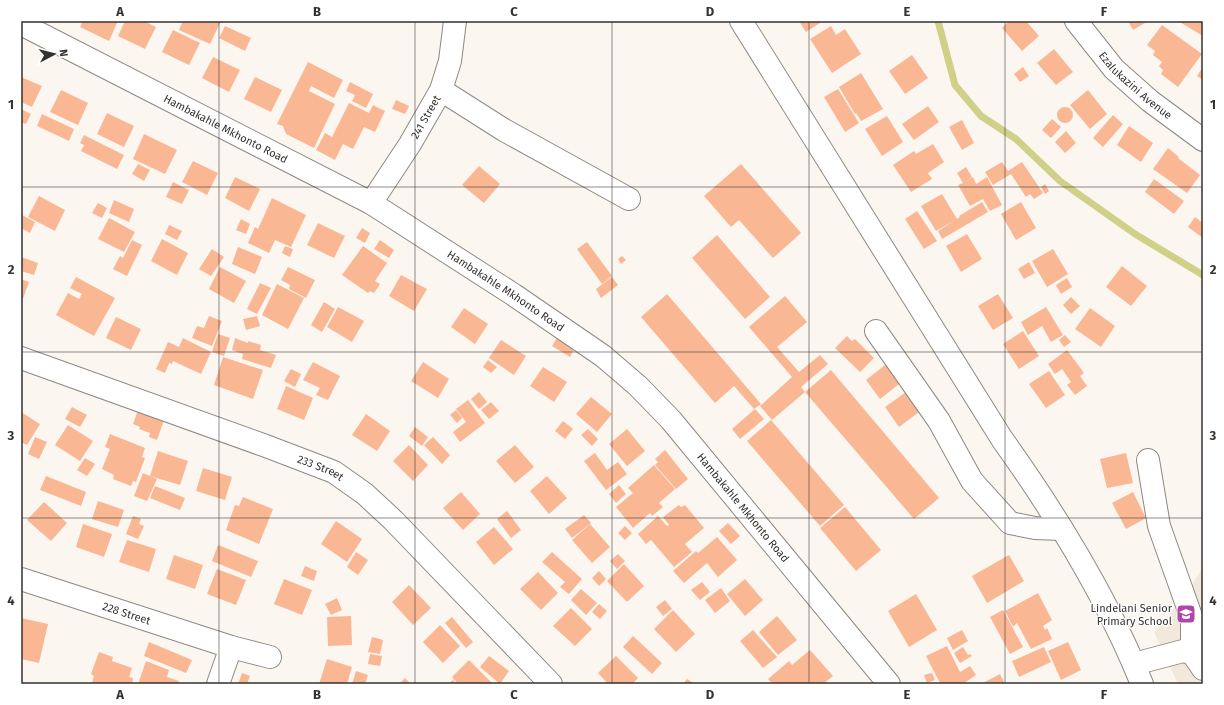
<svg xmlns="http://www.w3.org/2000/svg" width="1224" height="705" viewBox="0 0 1224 705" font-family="'Fira Sans',sans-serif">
<rect width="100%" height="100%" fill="#fcf6f0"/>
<path fill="#f3e8dc" d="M1203,567V684H1178L1154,632L1185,596Z"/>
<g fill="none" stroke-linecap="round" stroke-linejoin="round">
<path stroke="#d0d089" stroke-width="7" d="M938,21L955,85L981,116L1016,139L1060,181L1135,234L1203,275"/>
</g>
<path fill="#fab794" d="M83,21H118L109,41L80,27Z
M125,21H144L156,27L145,49L118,36Z
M183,21H221L210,44L179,30Z
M799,21H823L806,32Z
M1009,21H1026L1039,36L1022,51L1002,28Z
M1128,21H1148L1133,30Z
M1178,21H1201L1203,22V36Z
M1162,25L1202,54L1178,87L1161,74L1163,70L1159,66L1162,62L1153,55L1155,51L1147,45Z
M225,26L251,38L245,51L219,38Z
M831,26L836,35L845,29L861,54L832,73L810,39Z
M173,30L200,43L189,65L162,52Z
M1054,49L1073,72L1056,85L1037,63Z
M912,55L928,78L905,94L889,71Z
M213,57L240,70L229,92L202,78Z
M308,62L343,80L334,98L311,86L309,91L335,104L314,148L286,134L283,126L277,124Z
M1023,67L1029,76L1020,82L1014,74Z
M1203,67V80L1197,76Z
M861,73L883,109L861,121L856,113L855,114L839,87Z
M21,77L42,86L32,107L21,102Z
M255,77L282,90L271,112L244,99Z
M350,82L373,94L366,108L352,101L355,95L346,91Z
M838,89L859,123L845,132L824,97Z
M61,90L88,103L78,125L50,112Z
M1088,90L1107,114L1090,129L1070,105Z
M396,100L409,106L405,114L392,109Z
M349,103L369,113L373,105L385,111L375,132L364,127L353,149L343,144L335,160L316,150L325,133L332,137Z
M928,106L939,122L914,140L902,124Z
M1057 115a8 8 0 1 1 16 0a8 8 0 1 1-16 0Z
M21,109L31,114L26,124L21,122Z
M107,113L134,126L124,147L97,134Z
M42,114L74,129L69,141L37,126Z
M1113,115L1123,124L1103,147L1093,138Z
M887,116L903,142L882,156L865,129Z
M1052,119L1061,127L1051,138L1042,130Z
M962,120L974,143L962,150L949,127Z
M1129,126L1153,143L1141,162L1117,145Z
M1066,131L1076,143L1065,153L1055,142Z
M144,134L177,150L165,174L133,159Z
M84,135L124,155L117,169L81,151L84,145L80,143Z
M933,144L944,162L928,173L932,179L911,192L893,165L914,151L916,154Z
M1168,148L1179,157L1178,158L1200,175L1187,193L1153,169Z
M193,161L218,173L207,195L182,182Z
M1002,162L1008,171L1022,162L1043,193L1034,199L1030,194L1026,197L1011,174L993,185L985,172Z
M138,164L150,170L144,181L132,174Z
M741,164L801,233L773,258L739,220L731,227L704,196Z
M479,166L500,184L484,203L462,185Z
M966,167L972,177L965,182L973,177L976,184L987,177L1002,205L990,211L983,199L970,206L958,185L963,183L957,173Z
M235,177L260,189L249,211L225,198Z
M1154,179L1184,201L1174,214L1145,192Z
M173,182L189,190L182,204L166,197Z
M1045,184L1049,191L1045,194L1041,187Z
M942,194L957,219L936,231L921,206Z
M39,196L65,210L55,231L28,217Z
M272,198L306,215L291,247L275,240L269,253L248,243L255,227L258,229Z
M114,200L134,209L129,222L109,213Z
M982,202L988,212L942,239L938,231L960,217L959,216Z
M1021,202L1036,228L1016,240L1001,214Z
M98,203L107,208L102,218L92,213Z
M917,211L937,241L924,249L905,219Z
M22,215L35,222L30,233L21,228Z
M1195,217L1203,223V238L1188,227Z
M109,218L135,232L124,252L98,239Z
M241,219L250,224L246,234L236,230Z
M318,223L345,236L334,258L307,245Z
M169,225L182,231L177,240L165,234Z
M362,228L370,233L365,243L356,238Z
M967,234L982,259L961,272L946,246Z
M717,235L770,297L745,319L692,258Z
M162,239L188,253L177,275L151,261Z
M132,240L142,245L127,276L113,269L120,256L123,258Z
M380,240L394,250L389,258L374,249Z
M587,242L612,276L602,284L577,249Z
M285,246L293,249L290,257L282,253Z
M363,246L387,263L375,281L380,284L374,293L370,291L368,293L342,275Z
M238,247L262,257L255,274L232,264Z
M212,249L224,257L211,276L199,269Z
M1053,249L1068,274L1047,287L1032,261Z
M622,256L626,260L621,264L618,259Z
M21,257L38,263L34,275L21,271Z
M1029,262L1035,273L1024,279L1018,269Z
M1122,266L1147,286L1131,306L1106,287Z
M220,267L246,281L234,303L209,289Z
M288,267L315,280L306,298L289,289L290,285L281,280Z
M401,275L427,289L414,311L389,296Z
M76,277L115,298L94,336L56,315L68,293L79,299L82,294L70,288Z
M612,277L618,285L601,298L596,289Z
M1067,278L1072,287L1061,294L1056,285Z
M21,279L29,282L21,304Z
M260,283L271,288L257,314L247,309Z
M277,284L304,298L288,329L262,315Z
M667,294L761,404L754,409L734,386L715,403L641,317Z
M998,294L1013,318L993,330L978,306Z
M785,296L807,322L777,347L799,372L820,355L828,364L801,387L805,392L772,420L760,406L792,377L749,327Z
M1071,297L1080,306L1071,314L1063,305Z
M324,302L335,309L322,332L311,325Z
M338,307L364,321L352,342L327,327Z
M1046,307L1063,335L1051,342L1042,326L1028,335L1021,322Z
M464,308L488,324L475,344L451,327Z
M1090,308L1115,326L1101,347L1075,329Z
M209,316L222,321L212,346L192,338L197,326L204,328Z
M257,316L260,326L246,330L243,319Z
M116,317L141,329L131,350L106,338Z
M1023,331L1039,356L1019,369L1003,344Z
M218,334L230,338L224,356L212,352Z
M1065,335L1071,342L1064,347L1059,340Z
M847,336L852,341L855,339L874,358L860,372L835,348Z
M183,338L211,352L201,374L173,361L172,364L169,363L165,373L156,369L168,342L179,347Z
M235,338L248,343V341L261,345L260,350L276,355L271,368L242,359L243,354L232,350Z
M557,338L574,349L570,357L552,346Z
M501,340L526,356L514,375L489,358Z
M1067,350L1084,373L1080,376L1087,386L1075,395L1067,385L1071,382L1062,369L1055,374L1048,364Z
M223,357L263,370L253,399L214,385Z
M488,360L497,367L491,373L483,367Z
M313,362L340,376L328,400L316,395L320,388L303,380Z
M423,362L449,379L438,398L411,381Z
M889,362L903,381L880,399L866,380Z
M543,367L567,382L554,402L530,386Z
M291,369L301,374L295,387L284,381Z
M831,370L939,498L914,519L805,392Z
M1049,371L1065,395L1046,408L1029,384Z
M286,386L313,398L304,420L277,409Z
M909,390L923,409L899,427L885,407Z
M479,392L487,402L479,409L471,399Z
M591,397L612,414L597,432L576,414Z
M468,400L485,423L460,442L453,432L466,422L456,409Z
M491,402L499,411L489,419L481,410Z
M72,407L87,415L80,427L65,419Z
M755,409L764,419L740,439L732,429Z
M138,410L164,420L157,440L149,437L150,433L139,429L140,427L133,424Z
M456,410L462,418L457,423L450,415Z
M21,412L40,424L27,445L21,442Z
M366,414L390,431L377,451L352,435Z
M771,420L844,505L820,526L747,441Z
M563,421L573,429L565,439L555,431Z
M68,425L93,441L80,461L55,445Z
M415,427L428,437L422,446L409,436Z
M588,429L598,439L592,446L581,435Z
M627,429L645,451L627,466L609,444Z
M110,434L145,448L142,457L145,458L136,482L133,481L131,486L113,479L114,475L102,469L110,449L105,447Z
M35,437L47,442L39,459L28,454Z
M433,437L450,455L442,464L424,445Z
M409,445L428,465L413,481L393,461Z
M515,445L534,467L515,483L496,461Z
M665,450L688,479L676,489L655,465L658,462L655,459Z
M158,451L188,461L180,485L150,476Z
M595,453L607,470L618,462L627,474L606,490L584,461Z
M1126,453L1133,483L1107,488L1100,459Z
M85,458L95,464L87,476L77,470Z
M654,465L675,489L659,503L663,507L652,516L650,513L633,528L616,507L633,493L628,488Z
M203,468L232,477L225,500L196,491Z
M143,473L157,479L147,501L134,496Z
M46,476L86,492L81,506L40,490Z
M547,476L567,498L549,514L530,491Z
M619,485L626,494L616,503L609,494Z
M155,486L185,498L180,510L150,498Z
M461,492L480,514L463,530L443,508Z
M1133,492L1146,518L1126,529L1112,503Z
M243,497L273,509L259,544L226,530L235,505L239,506Z
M98,501L124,510L118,527L92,519Z
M44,502L67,523L51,541L27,520Z
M679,505L681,507L685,505L704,528L685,544L692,552L674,567L651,540L646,544L638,534L658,516L667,526L669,525L663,517Z
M845,507L881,550L856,571L820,528Z
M507,511L521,530L511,538L497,519Z
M584,515L591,523L572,538L565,529Z
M133,516L141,519L139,524L144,526L138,539L126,534Z
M336,521L362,539L347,562L321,544Z
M728,523L740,536L731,544L719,531Z
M83,524L112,534L104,557L76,547Z
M590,524L610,547L592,563L572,540Z
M625,526L632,533L625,540L618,533Z
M494,527L513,549L494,565L476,542Z
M717,537L737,560L718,577L707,563L684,583L673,571L696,551L698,553Z
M127,540L156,549L149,572L119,562Z
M218,545L258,561L251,577L212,561Z
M356,552L368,560L358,575L347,567Z
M552,552L582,579L569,594L560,587L565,582L542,562Z
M618,554L625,561L617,569L610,561Z
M174,555L203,565L195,589L166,579Z
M1009,555L1024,581L987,603L972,576Z
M624,564L644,586L627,602L607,581Z
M305,566L317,571L314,581L301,576Z
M217,569L246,580L236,605L207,594Z
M599,571L606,579L599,586L592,578Z
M538,572L558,593L541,610L520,589Z
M284,579L312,590L302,615L274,604Z
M745,579L763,600L745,616L727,594Z
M702,582L710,592L700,600L691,590Z
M409,585L431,608L413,625L392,602Z
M721,588L730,601L715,613L705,600Z
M581,589L597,603L586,615L571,600Z
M1038,593L1052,620L1043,626L1045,630L1047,628L1052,639L1031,649L1017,623L1013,627L1005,611Z
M916,594L937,630L909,647L888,611Z
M337,598L342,610L331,615L325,604Z
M665,600L672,609L663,616L656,607Z
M599,604L607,611L600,619L592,612Z
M571,608L592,629L575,646L553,626Z
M673,610L695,634L676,652L654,629Z
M1003,610L1023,647L1010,654L990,617Z
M351,616L352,645L328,646L327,617Z
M777,616L797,640L778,655L759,632Z
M452,617L473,642L466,648L445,623Z
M21,618L48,624L39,663L21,659Z
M440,625L460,646L443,663L423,642Z
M753,630L777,657L763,668L740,641Z
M962,630L968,641L953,650L947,638Z
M633,636L662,663L652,674L623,647Z
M372,637L383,640L380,654L368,652Z
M149,642L192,660L186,673L144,656Z
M1068,642L1081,670L1061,680L1048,651Z
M947,646L960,672L970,666L976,675L963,684L940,683L926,656Z
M963,647L968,655L970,654L972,656L960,663L954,653Z
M1044,647L1051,662L1019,677L1012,661Z
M810,650L833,676L823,684H773L768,679L789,661L792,665Z
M99,652L113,657L112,661L132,668L129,677L133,678L132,684L92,683L94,676L91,674Z
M370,654L382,656L380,666L368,664Z
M489,656L509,671L500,684L480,667Z
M616,656L638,678L632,684H608L598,673Z
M327,659L352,667L347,684H319Z
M469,660L493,684H458L452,677Z
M146,661L169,670L167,677L179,681L178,684H138Z
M356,671L368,675L365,684H352Z
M242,673L250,676L247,684H238Z
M932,673L935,680L927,683L924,675Z
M1000,674L1005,684H981Z
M405,678L411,684H399Z
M687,679L695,684H683Z
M453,680L457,684H448Z"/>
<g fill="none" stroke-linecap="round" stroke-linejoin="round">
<defs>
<g id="minor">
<path d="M741,21L1002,439C1057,516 1107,597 1142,684"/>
<path id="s1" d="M1076,21L1114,69L1150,101L1203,140"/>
<path id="s2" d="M21,24L371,203L514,295L603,356L638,386L671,420L889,684"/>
<path d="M441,90L504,130L629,199"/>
<path id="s3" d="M371,203L410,144L441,90L450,61L455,21"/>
<path d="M876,331L939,421L972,481L1010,523L1035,528L1062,529"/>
<path id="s4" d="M21,358L266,446L334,472L365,494L393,520L551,684"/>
<path d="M1148,460L1159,526L1192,619V653"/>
<path id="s5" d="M21,579L231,647L270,657"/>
<path d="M1134,664L1183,651L1192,653L1203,669"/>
<path d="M218,684L231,647"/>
</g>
</defs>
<use href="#minor" stroke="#8e8984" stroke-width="24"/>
<use href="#minor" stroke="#fff" stroke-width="22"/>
</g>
<path fill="none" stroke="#343230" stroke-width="1" stroke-opacity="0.55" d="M219,21V684M415,21V684M612,21V684M809,21V684M1005,21V684M21,187H1203M21,352H1203M21,518H1203"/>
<defs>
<symbol id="school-square" viewBox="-11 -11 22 22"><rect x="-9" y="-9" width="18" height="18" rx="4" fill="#af47aa" stroke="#fff"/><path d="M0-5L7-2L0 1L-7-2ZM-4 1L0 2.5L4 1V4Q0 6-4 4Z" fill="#fff"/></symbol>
</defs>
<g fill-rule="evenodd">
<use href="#school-square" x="1175" y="603" width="22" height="22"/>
</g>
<g text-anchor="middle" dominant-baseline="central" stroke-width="3" stroke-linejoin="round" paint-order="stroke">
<g font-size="11" fill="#343230" stroke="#fff">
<text stroke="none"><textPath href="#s1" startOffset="88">Ezalukazini Avenue</textPath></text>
<text stroke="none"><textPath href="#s3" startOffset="102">241 Street</textPath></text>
<text stroke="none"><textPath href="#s2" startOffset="230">Hambakahle Mkhonto Road</textPath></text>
<text stroke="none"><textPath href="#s2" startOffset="554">Hambakahle Mkhonto Road</textPath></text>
<text stroke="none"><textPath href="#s4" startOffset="319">233 Street</textPath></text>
<text stroke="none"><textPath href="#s2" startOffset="878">Hambakahle Mkhonto Road</textPath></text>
<text stroke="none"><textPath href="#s5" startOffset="111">228 Street</textPath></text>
</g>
<g font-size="11" fill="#343230" stroke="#fff" text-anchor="end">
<text x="1172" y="608">Lindelani Senior<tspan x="1172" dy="13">Primary School</tspan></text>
</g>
</g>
<rect width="1224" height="705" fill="none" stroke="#ffffff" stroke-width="44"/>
<g transform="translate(54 54) rotate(83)" stroke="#ffffff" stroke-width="3" paint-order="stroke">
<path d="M0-3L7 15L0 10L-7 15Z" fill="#343230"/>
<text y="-6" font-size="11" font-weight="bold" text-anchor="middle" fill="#343230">N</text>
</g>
<rect x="22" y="22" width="1180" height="661" fill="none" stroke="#343230" stroke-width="1.5"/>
<g font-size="13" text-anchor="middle" font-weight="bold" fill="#343230">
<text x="120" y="16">A</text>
<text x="317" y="16">B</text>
<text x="514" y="16">C</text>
<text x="710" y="16">D</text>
<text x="907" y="16">E</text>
<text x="1104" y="16">F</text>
<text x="11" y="109">1</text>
<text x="1213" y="109">1</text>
<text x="11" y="274">2</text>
<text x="1213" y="274">2</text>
<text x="11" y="440">3</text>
<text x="1213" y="440">3</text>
<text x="11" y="605">4</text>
<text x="1213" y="605">4</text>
<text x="120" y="699">A</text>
<text x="317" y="699">B</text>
<text x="514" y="699">C</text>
<text x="710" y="699">D</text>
<text x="907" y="699">E</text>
<text x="1104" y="699">F</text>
</g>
</svg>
